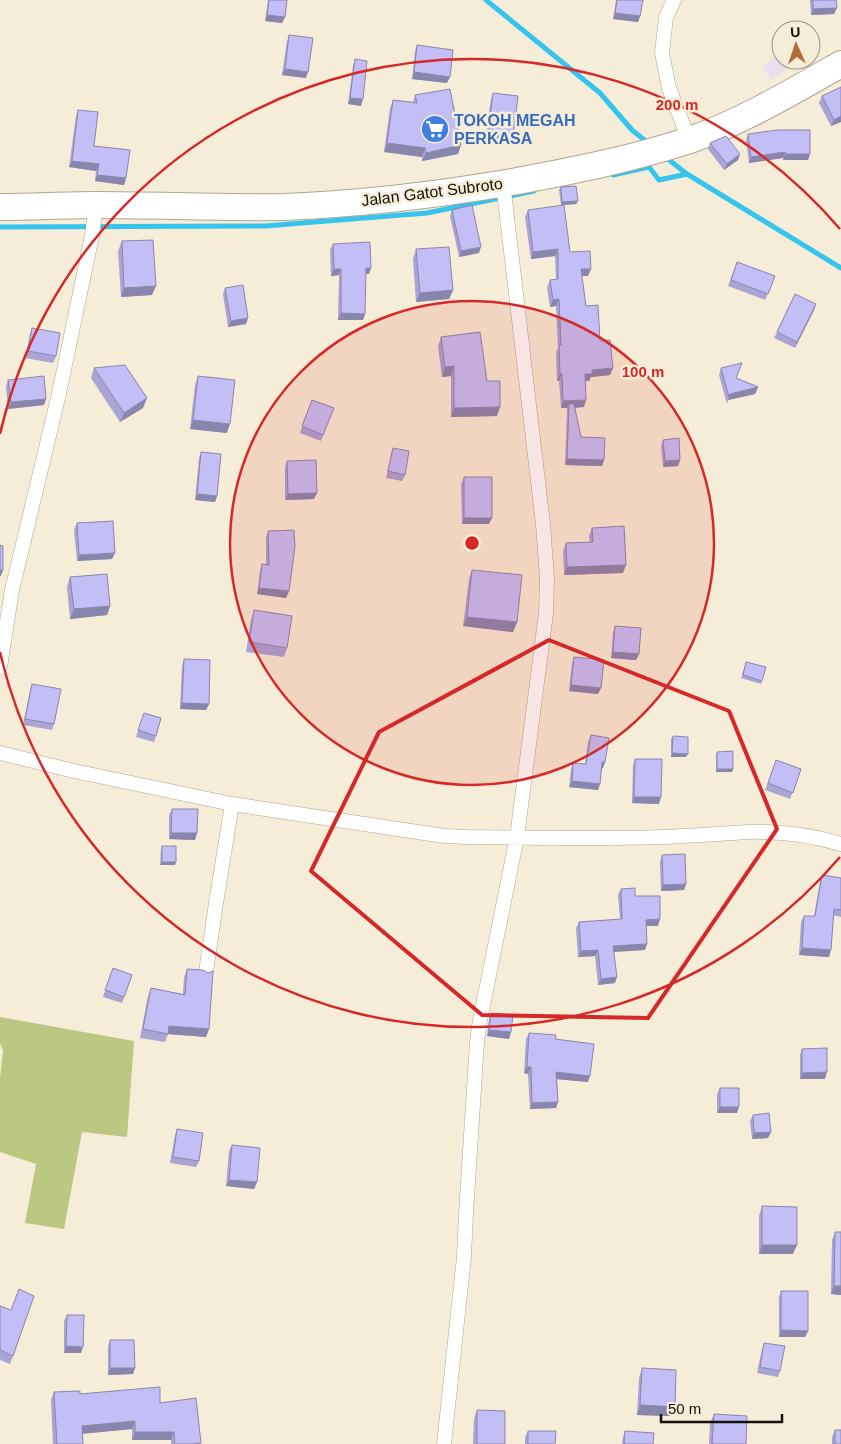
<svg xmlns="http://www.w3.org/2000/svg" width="841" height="1444" viewBox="0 0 841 1444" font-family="Helvetica,sans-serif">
<rect width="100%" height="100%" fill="#f5edd7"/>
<path fill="#ecdef1" d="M779,55L781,60H783L789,68L772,80L762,66Z"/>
<path fill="#bcc781" d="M0,1017L134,1041L127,1137L82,1132L64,1229L25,1223L36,1164L0,1152V1078L3,1051L0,1043Z"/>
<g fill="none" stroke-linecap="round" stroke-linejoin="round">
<path stroke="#36c4ec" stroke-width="5" d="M486,0L600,93L632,130L648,143
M664,156L687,174L841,268
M613,175L649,167L659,180L687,174
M0,227L265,226L427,213L534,191"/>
<defs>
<path id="street" d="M674,0L666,17L662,53L669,88L689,140
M0,667L12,590L58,398L92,236L96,205
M0,753L74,771L232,804L444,836L468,837C533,838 598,839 663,837C691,836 719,834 747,832C778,831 811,835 841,844
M206,972L216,903L232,804
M444,1444L464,1257L466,1213L477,1042L480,1020L517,837L546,613L547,579L543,524L503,183"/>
<path id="highway" d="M0,207C32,207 64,205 96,205C158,205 220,208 283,207C360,204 436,195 512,182C572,171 632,159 690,140C743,121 792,92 841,64"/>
</defs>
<use href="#street" stroke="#ada691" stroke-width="15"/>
<use href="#highway" stroke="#ada691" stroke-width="28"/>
<use href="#street" stroke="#fff" stroke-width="14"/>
<use href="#highway" stroke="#fff" stroke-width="26"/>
</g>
<path fill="#a8a4d4" d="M268,0H287L285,17L282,23L265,21Z
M616,0H643L640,16L638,22L613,19Z
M810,0H836L834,14L811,15Z
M289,35L306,78L282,75L287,41Z
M417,45L447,83L412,79L415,51Z
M355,59L361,106L348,104L353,66Z
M493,93L511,143L485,140L491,99Z
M415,95L461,145L458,154L422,161V157L384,152L390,108L393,100L413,102Z
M822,96L841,122L831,126L819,103Z
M78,110L94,146L126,178L124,185L95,181L96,171L69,167L76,116Z
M748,134L810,154L808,160H783V158L749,163L746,140Z
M710,143L738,160L724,170L708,149Z
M561,187L578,201L576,204L561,205L559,190Z
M452,210L479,253L459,257L450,216Z
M528,210L570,252L588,276H582L586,306L600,341L610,375L591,377L589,381H585L584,407L575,408L581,437L604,460L602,466L565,465L567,410V408H561L559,381H557L556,352L558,348L556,306L550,307L547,288L550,280H556L555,256L531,259L525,217Z
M122,241L152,295L121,297L118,251Z
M333,244L371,268L369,274H365V314L363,320H338L339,275L331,276L330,250Z
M416,249L453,290L449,299L416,302L413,259Z
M737,262L775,276L765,300L728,286Z
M225,288L246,324L228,327L223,294Z
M816,304L814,310L795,348L774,338L777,332Z
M32,328L56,356L53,363L25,358L30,334Z
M441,337L487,381L497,416L451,417V376L442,377L438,346Z
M94,368L143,408L120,422L91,378Z
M721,368L736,378L758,387L755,394L728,400L727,404L719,375Z
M198,376L227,433L190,429L195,385Z
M8,380L46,399L44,405L8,409L6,386Z
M312,400L334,408L321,441L300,433Z
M663,440L680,460L678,466L663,467L661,446Z
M393,448L405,475L402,481L386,478L391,454Z
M201,452L217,496L215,502L195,500L199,458Z
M287,461L314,499L285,500V467Z
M464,477L489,524H462L461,484Z
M77,523L112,559L77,561L74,530Z
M592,528L623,573L564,575L563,551L566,543L590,542L589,536Z
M268,531L289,591L286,598L257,594L260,571L262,564L266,565V537Z
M472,570L517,622L513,632L463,626L469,579Z
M70,577L110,606L107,615L70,619L67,587Z
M254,610L287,648L284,657L246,652L251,620Z
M615,626L639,654L636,660L611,658L613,632Z
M574,657L598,694L569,691L572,663Z
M184,659L209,704L206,710L180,709L182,666Z
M746,662L766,667L761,684L741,678Z
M32,684L54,724L52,730L23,725L30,690Z
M144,713L156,736L154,742L136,737Z
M591,735L605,762L603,768H602L598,790L569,787L571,769L573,763L585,764L588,742Z
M673,736L686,757H671V739Z
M717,752L733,769L732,772H716V755Z
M635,759L659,804L632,803L633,765Z
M776,760L801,769L790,799L765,790Z
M172,809L197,833L195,840L169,839V815Z
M162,846L175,865H160L161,849Z
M662,855L686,884L684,890L661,891L660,862Z
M822,875L841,878V917L833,915L829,957L799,955L801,922L804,916H814L820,882Z
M621,889L635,896L658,926H646L645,950L614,952L615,983L598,985L595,956L578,957L576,928L579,922L620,919L618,895Z
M113,968L132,975L122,1003L103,997Z
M187,969L209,1029L206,1037L168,1034L165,1042L140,1038L148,996L151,988L183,994L184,977Z
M491,1013L509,1039L487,1036L489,1019Z
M529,1033L555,1039L588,1082L557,1079L558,1102L556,1108L530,1109L528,1074L524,1073L526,1039Z
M802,1049L825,1079H800V1055Z
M720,1088L737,1113H717V1094Z
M753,1115L768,1138L752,1139L750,1121Z
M177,1129L199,1161L196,1167L170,1163L175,1135Z
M232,1145L257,1182L254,1189L226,1186L229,1151Z
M762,1206L793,1254H759V1216Z
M835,1232L841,1295L831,1294L832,1240Z
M781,1291L808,1331L805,1337H779V1297Z
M34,1296L10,1364L0,1360V1306L11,1310Z
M67,1315L81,1353H64V1321Z
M110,1340L135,1368L133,1374L108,1375V1347Z
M764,1343L780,1371L778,1377L757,1373L762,1349Z
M642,1368L671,1416L637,1415L639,1378Z
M54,1392L80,1394L160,1403L201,1444H171V1440H132V1429L82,1434L83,1444H53L51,1400Z
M477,1410L505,1444H473L474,1419Z
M714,1414L746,1444H709L710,1423Z
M835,1430L841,1444H832V1437Z
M528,1431L555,1444H525V1437Z
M625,1431L653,1444H622L623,1437Z"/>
<path fill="#8886ac" d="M837,8L834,14L811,15L813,9Z
M615,13L640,16L638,22L613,19Z
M267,15L285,17L282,23L265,21Z
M285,69L308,72L306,78L282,75Z
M414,72L450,77L447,83L412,79Z
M350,98L363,99L361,106L348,104Z
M841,116V122L831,126L834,120Z
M488,134L513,137L511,143L485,140Z
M387,143L425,148L422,157L384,152Z
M461,145L458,154L422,161L426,153Z
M785,152L783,158L749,163L751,157Z
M740,154L738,160L724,170L727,164Z
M785,154H810L808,160H783Z
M72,161L99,164L96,171L69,167Z
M97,175L126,178L124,185L95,181Z
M578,201L576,204L561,205L562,202Z
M481,247L479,253L459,257L461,251Z
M558,249L555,256L531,259L533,252Z
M366,268H371L369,274H363Z
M334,269H341L339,275L331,276Z
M581,269H591L588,276H579Z
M156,286L152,295L121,297L124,288Z
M453,290L449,299L416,302L420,293Z
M559,299L556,306L550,307L553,300Z
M816,304L814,310L795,348L797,342Z
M341,313L365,314L363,320H338Z
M248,318L246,324L228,327L231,321Z
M454,366L451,376L442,377L445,367Z
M613,368L610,375L591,377L589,381H582L585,374L592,370Z
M560,374H562L559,381H557Z
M758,387L755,394L728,400L730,394Z
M147,398L143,408L120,422L124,413Z
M46,399L44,405L8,409L11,402Z
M586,400L584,407L569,408V404L567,408H561L563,401Z
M500,407L497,416L451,417L454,408Z
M193,420L230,424L227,433L190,429Z
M567,459L604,460L602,466L565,465Z
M680,460L678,466L663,467L665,461Z
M317,493L314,499L285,500L288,494Z
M197,494L217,496L215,502L195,500Z
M464,518H492L489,524H462Z
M115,553L112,559L77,561L79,555Z
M626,565L623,573L564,575L567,567Z
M0,570H3L1,576H0Z
M259,588L289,591L286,598L257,594Z
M110,606L107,615L70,619L74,609Z
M467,617L517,622L513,632L463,626Z
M613,652L639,654L636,660L611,658Z
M571,685L601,688L598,694L569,691Z
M182,703L209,704L206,710L180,709Z
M672,753L688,754L686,757H671Z
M602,762H605L603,768H600Z
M717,769H733L732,772H716Z
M572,781L600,784L598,790L569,787Z
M634,797H661L659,804L632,803Z
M171,833H197L195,840L169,839Z
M162,862H176L175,865H160Z
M686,884L684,890L661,891L663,885Z
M660,919L658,926H644L646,920Z
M647,944L645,950L611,952L613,946Z
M802,948L831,950L829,957L799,955Z
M598,950L595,956L578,957L581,951Z
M617,977L615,983L598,985L601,979Z
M169,1026L209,1029L206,1037L166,1034Z
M489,1030L511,1032L509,1039L487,1036Z
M527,1067H531L528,1074L524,1073Z
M556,1072L590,1076L588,1082L554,1079Z
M827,1072L825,1079H800L802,1073Z
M558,1102L556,1108L530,1109L532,1103Z
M720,1107H739L737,1113H717Z
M771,1132L768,1138L752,1139L754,1133Z
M229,1180L257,1182L254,1189L226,1186Z
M762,1245H797L793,1254H759Z
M834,1286H841V1295L831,1294Z
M781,1330L808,1331L805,1337H779Z
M66,1346L83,1347L81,1353H64Z
M110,1368H135L133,1374L108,1375Z
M640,1405L675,1407L671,1416L637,1415Z
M135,1421L132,1429L79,1434L82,1426Z
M135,1432H174L171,1440H132Z"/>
<path fill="#c3bff6" stroke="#8886ac" d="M269,0H287L285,17L267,15Z
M617,0H643L640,16L615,13Z
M813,0H836L837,8L813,9Z
M289,35L313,38L308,72L285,69Z
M417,45L453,50L450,77L414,72Z
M355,59L367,61L363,99L350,98Z
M841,87V116L834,120L822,96Z
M450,89L461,145L426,153L425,148L387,143L393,100L417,103L415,95Z
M493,93L518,96L513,137L488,134Z
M78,110L98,112L94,146L130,150L126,178L97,175L99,164L72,161Z
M777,130H810V154H785V152L751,157L748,134Z
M726,136L740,154L727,164L710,143Z
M576,186L578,201L562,202L561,187Z
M472,205L481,247L461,251L452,210Z
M564,205L570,252L590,251L591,269H581L586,306L598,305L600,341L610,340L613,368L592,370V374H585L586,400L563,401L562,374H560L559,345H561L559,299L553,300L550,280L558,279V249L533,252L528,210Z
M153,240L156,286L124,288L122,241Z
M370,242L371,268H366L365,314L341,313V269H334L333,244Z
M449,247L453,290L420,293L416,249Z
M737,262L775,276L768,294L731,280Z
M243,285L248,318L231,321L225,288Z
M795,294L816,304L797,342L777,332Z
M32,328L60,333L56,356L28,351Z
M480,332L487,381H500V407L454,408V366L445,367L441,337Z
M742,363L736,378L758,387L730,394L729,397L721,368Z
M125,365L147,398L124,413L94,368Z
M44,376L46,399L11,402L8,380Z
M198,376L235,380L230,424L193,420Z
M312,400L334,408L323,435L302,426Z
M569,404H574L581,437L605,438L604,460L567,459Z
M679,438L680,460L665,461L663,440Z
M393,448L409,451L405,475L388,471Z
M201,452L221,454L217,496L197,494Z
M316,460L317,493L288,494L287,461Z
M464,477H492V518H464Z
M113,521L115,553L79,555L77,523Z
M624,526L626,565L567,567L566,543L593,542L592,528Z
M294,530L295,547L289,591L259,588L262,564L269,565L268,531Z
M0,545L3,546V570H0Z
M472,570L522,575L517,622L467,617Z
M107,574L110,606L74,609L70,577Z
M254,610L292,616L287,648L249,642Z
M615,626L641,628L639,654L613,652Z
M574,657L604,660L601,688L571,685Z
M184,659L210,660L209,704L182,703Z
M746,662L766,667L762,681L743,675Z
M32,684L61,689L54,724L25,719Z
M144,713L161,718L156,736L138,730Z
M591,735L609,738L605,762H602L600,784L572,781L573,763L586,764Z
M673,736L688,737V754L672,753Z
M733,751V769H717V752Z
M635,759H662L661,797H634Z
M776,760L801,769L793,793L768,783Z
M172,809H198L197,833H171Z
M162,846H176V862H162Z
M685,854L686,884L663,885L662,855Z
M822,875L841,878V910L834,909L831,950L802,948L804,916H815Z
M635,888V896H660V919L646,920L647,944L613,946L617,977L601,979L598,950L581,951L579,922L622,919L621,889Z
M113,968L132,975L124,997L105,990Z
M187,969L203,970L208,973L213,971L209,1029L169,1026L168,1034L143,1029L151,988L185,995Z
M491,1013L513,1015L511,1032L489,1030Z
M529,1033L556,1035L555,1039L594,1044L590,1076L556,1072L558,1102L532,1103L531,1067H527Z
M827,1048V1072L802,1073V1049Z
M720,1088H739V1107H720Z
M769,1113L771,1132L754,1133L753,1115Z
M177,1129L203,1133L199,1161L173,1157Z
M232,1145L260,1148L257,1182L229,1180Z
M762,1206L797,1207V1245H762Z
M835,1232H841V1286H834Z
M19,1289L34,1296L13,1356L0,1350V1306L11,1310Z
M781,1291H808V1331L781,1330Z
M67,1315H84L83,1347L66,1346Z
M110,1340H134L135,1368H110Z
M764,1343L785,1346L780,1371L760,1367Z
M642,1368L676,1370L675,1407L640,1405Z
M160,1387V1403L196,1398L201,1443L192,1444H175L174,1432H135V1421L82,1426L83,1444H57L54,1392L80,1391V1394Z
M477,1410L505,1411V1444H477Z
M714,1414L747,1416L746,1444H712Z
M835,1430H841V1444H835Z
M528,1431H556L555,1444H528Z
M625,1431L654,1433L653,1444H624Z"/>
<path fill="none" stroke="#d62828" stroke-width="4" stroke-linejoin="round" d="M549,640L729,711L777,829L648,1018L482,1015L311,871L379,732Z"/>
<circle cx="472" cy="543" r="242" fill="#d62828" fill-opacity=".12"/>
<g fill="none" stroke="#d62828" stroke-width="2.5">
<circle cx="472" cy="543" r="242"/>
<path d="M840 857A484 484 0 0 1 0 652M0 434A484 484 0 0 1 840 229"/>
</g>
<defs>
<symbol id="supermarket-disc" viewBox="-11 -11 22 22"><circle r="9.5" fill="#3f7fe0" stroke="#f5edd7"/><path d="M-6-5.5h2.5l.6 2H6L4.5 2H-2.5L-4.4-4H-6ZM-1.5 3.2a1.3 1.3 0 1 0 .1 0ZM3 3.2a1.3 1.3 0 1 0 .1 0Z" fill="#fff"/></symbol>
</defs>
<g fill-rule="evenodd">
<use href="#supermarket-disc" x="419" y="113" width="32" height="32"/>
</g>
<g text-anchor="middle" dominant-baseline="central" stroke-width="5" stroke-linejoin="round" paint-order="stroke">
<g font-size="16" font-weight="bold" fill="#366cbe" stroke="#f5edd7" text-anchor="start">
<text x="454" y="120">TOKOH MEGAH<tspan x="454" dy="18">PERKASA</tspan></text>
</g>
<g font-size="16" fill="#14110a" stroke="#f5edd7">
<text transform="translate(432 192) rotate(-7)">Jalan Gatot Subroto</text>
</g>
</g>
<circle cx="472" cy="543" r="8" fill="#d62828" stroke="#f5edd7" stroke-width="2.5"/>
<g font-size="15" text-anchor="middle" font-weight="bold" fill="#d62828" stroke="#f5edd7" stroke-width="5" stroke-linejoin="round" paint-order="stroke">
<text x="677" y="110">200 m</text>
<text x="643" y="377">100 m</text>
</g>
<g transform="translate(796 45) rotate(357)"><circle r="24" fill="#f5edd7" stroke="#9b9585"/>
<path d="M0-4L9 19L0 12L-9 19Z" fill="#ae6d37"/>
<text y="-8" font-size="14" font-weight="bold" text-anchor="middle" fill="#14110a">U</text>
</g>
<path d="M661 1414v8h121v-8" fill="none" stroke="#14110a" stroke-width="2.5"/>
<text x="668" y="1414" font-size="15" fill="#14110a" stroke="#f5edd7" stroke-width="4" paint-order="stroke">50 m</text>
</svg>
